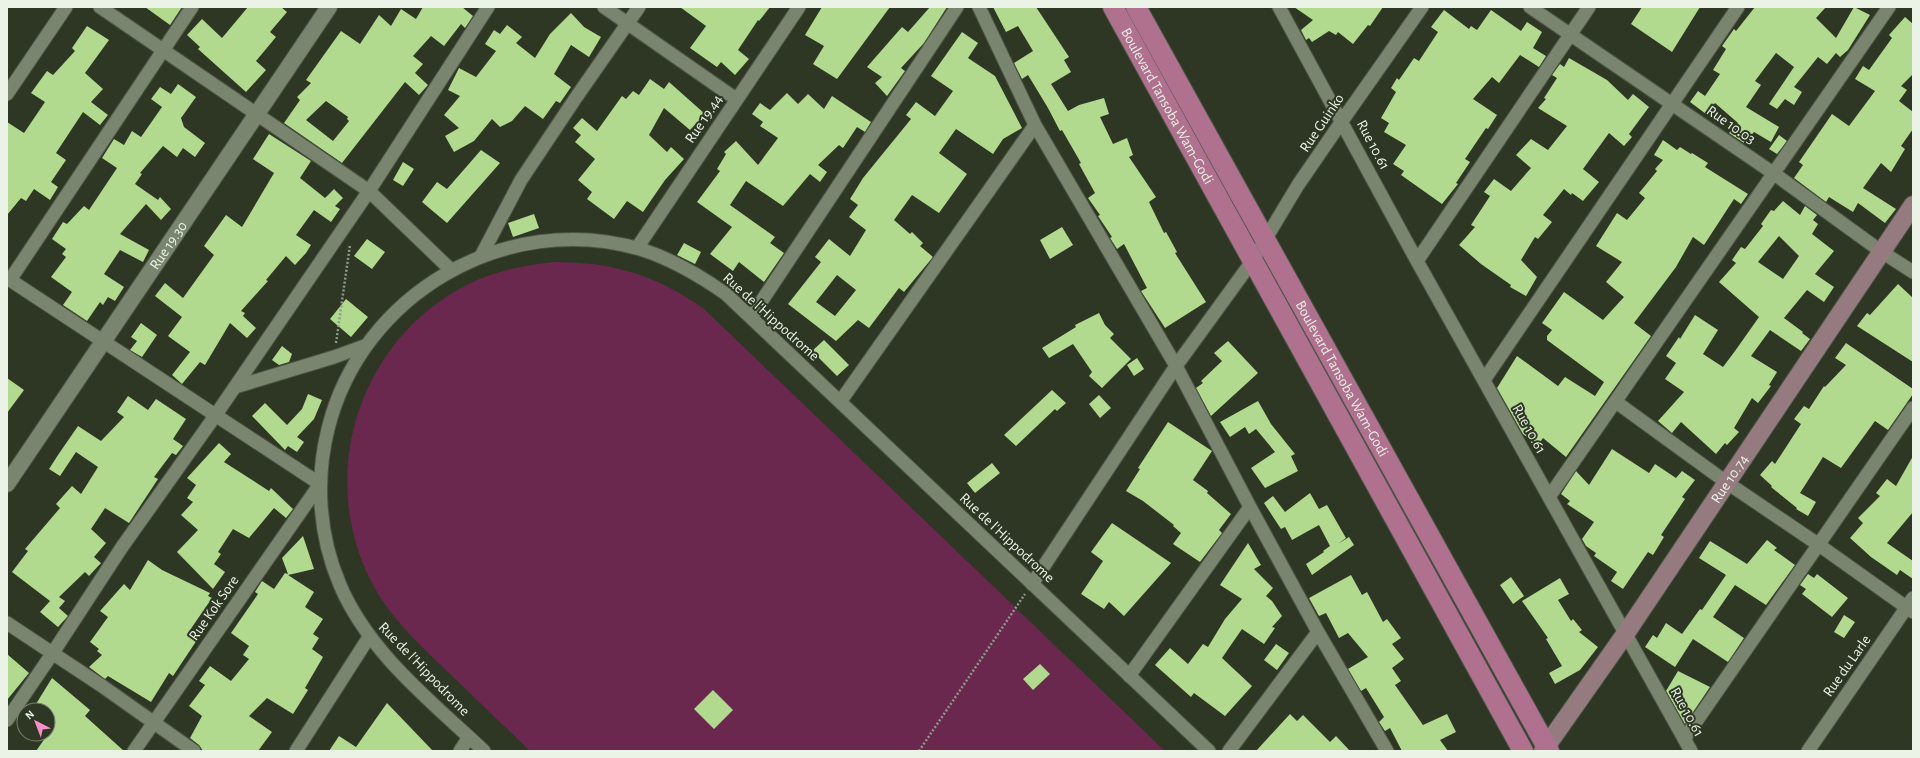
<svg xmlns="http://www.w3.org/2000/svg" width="1920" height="758" viewBox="0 0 1920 758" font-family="'Alegreya Sans',sans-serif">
<rect width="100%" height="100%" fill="#2d3724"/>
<path fill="#6a284f" d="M555,262C613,262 656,275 704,309L1165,751H530C503,725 475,698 448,672C418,643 388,616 370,579C317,473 360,339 467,285C495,271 524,265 555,262Z"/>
<path fill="#b1da8f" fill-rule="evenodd" d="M145,7H182L170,25Z
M248,7H281L287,12L270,32L276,37L256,61L266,70L246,92L198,49L200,47L187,35L202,19L222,38Z
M423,7H462L473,16L465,28L461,24L444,46L431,36L413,56L423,64L415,73L428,85L419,95L405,82L342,163L284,123L300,100L297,97L311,83L306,80L341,31L360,44L379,15L391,26L401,9L416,19ZM326,101L348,117L347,119L349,121L333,141L306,120Z
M680,7H770L759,21L758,20L738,50L749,59L735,75L721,62L717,67L690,48L706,26Z
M822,7H890L837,79L813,64L824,46L805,35Z
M930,7H947L924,43L901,68L905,71L887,96L875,83L882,77L867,67L902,27L908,32Z
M993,7H1036L1069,57L1064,60L1071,72L1051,84L1068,111L1079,105L1104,98L1109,114L1100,117L1113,144L1127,138L1133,155L1129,157L1156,197L1149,202L1164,233L1166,232L1177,252L1175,253L1206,302L1165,328L1141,291L1147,288L1124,244L1117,249L1110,238L1112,237L1098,216L1100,215L1088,198L1095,193L1079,164L1081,163L1062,130L1060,131L1048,108L1028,75L1022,79L1014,63L1033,51L1018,26L1006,32Z
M1294,7H1383L1370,26L1368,25L1353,44L1338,32L1336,35L1329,31L1312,42L1309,38L1306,40L1301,30L1313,20Z
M1642,7H1700L1672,52L1631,24Z
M1755,7H1826L1816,18L1836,38L1854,7L1870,15L1848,50L1840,57L1836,53L1827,64L1818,57L1794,87L1802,92L1794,105L1785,99L1777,109L1769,104L1794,67L1776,53L1755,81L1761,85L1746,107L1779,127L1771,142L1754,132L1744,143L1729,133L1738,123L1715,103L1706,114L1690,102L1698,91L1705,96L1720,74L1713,70L1726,49L1722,46L1734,29L1736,31Z
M1444,10L1469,29L1471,26L1477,30L1491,10L1521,31L1527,22L1542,32L1533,48L1546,56L1539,67L1520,55L1499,83L1492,77L1473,99L1497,115L1488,129L1486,128L1465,159L1470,162L1456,183L1458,184L1442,204L1401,175L1404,171L1393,164L1406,145L1384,132L1389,123L1381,118L1396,92L1391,88L1397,78L1399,80L1414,58L1419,61L1438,32L1431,27Z
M571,13L584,27L601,37L589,57L571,45L554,74L571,87L560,103L556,101L543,119L525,106L512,121L500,127L492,119L474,141L454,152L445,136L459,128L444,115L460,96L448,90L459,68L476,77L496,51L485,44L494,30L500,34L507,25L522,37L516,43L535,58L550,34Z
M1905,17L1913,24V74L1901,86L1907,90L1899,101L1913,112V129L1901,146L1905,149L1891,172L1881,163L1863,188L1896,209L1885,223L1858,203L1853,212L1829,197L1826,202L1794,178L1803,165L1799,162L1832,114L1849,126L1875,91L1855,79L1863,66L1869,70L1892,38L1889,35Z
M87,26L109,40L85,73L103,89L91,102L108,115L100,125L83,112L56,153L66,160L51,182L58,187L50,200L34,189L26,201L21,198L7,215V122L24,133L45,102L31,93L47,71L53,75L75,51L72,48Z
M962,32L978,43L968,58L995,76L1022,128L1003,139L993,154L956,129L939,153L967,174L939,213L912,195L894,220L910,234L912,232L923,243L920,246L933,257L904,292L899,288L869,328L858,320L836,341L788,304L821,262L815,257L829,239L850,256L866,230L849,217L858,205L850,199L863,178L911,119L906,115L916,102L935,116L953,91L931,76ZM837,275L856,290L835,316L816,302Z
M1569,58L1607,80L1628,100L1633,94L1649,107L1629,134L1632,137L1624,146L1609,133L1583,169L1599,182L1583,201L1572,193L1571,195L1564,189L1543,215L1552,222L1538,239L1535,237L1521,260L1537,277L1526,296L1510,287L1511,285L1481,264L1459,245L1475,227L1471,225L1490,196L1484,192L1494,179L1511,191L1531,168L1516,155L1531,139L1548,150L1567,126L1538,108L1546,99L1544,98L1557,78L1552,75L1560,64L1564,67Z
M650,79L664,89L669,82L705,114L690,130L664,108L649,135L667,152L671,147L684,159L665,180L643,212L627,201L614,219L587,199L592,192L578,180L595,159L575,142L581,135L573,128L582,118L597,131L622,96L626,99L633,91L639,95Z
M178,84L196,97L181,118L184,127L205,143L195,157L183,148L177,157L163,146L140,173L142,174L135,184L158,200L160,197L171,209L161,220L146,204L120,234L149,250L143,262L120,250L104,274L124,287L115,301L108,297L103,305L100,302L87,321L63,305L72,292L51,277L66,257L62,254L66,249L52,239L63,222L67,224L84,206L89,210L117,168L102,158L114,139L124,145L132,131L141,137L162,107L151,99L160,87L171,94Z
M787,93L798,104L808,94L824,109L832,96L871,122L865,132L857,127L843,148L839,145L818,165L827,172L820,182L810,174L783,206L746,181L730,205L775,237L770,243L784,253L764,282L739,262L733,271L710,254L732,227L697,202L720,171L717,169L726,154L724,152L736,141L758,165L778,138L760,126L763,122L752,114L760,103L770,110Z
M269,134L311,161L300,178L325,198L334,189L343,198L335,206L340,209L331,222L314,210L296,235L311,245L306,253L295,265L286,256L266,280L268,281L241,311L245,313L243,316L256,328L247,338L230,323L205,365L200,362L182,384L172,375L190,352L168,336L182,317L155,296L165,283L183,298L214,255L204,246L226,215L242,227L274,173L253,159Z
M1779,135L1787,141L1777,154L1769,149Z
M1663,140L1677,150L1680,147L1691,154L1692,153L1708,163L1705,167L1748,194L1741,204L1734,199L1704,245L1693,237L1676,267L1634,323L1651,336L1566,457L1543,438L1538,445L1523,434L1497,388L1517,356L1558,386L1565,377L1595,396L1604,382L1547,340V336L1552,330L1542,323L1564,292L1603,320L1624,297L1606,282L1622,262L1596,246L1617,213L1627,220L1645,198L1639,193L1657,171L1655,169L1663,160L1654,155Z
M481,150L500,163L447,223L422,202L437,182L447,189Z
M403,162L414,169L403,186L393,180Z
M1783,201L1800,215L1805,206L1817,215L1813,220L1818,224L1812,234L1834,251L1815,274L1834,287L1824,302L1807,290L1784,318L1803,332L1802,333L1810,339L1801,351L1770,330L1751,356L1777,372L1769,385L1771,386L1758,403L1752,398L1734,428L1739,432L1727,445L1725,443L1716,454L1681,422L1672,433L1658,421L1684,392L1665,379L1676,363L1666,356L1679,337L1680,339L1695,315L1718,330L1703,354L1723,367L1735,351L1759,317L1719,282L1736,263L1732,260L1741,247L1745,249L1763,226L1761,224L1771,210L1774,211ZM1779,236L1799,256L1783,279L1758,262Z
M534,214L539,228L513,237L508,223Z
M1062,227L1073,245L1050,259L1040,240Z
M367,239L385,252L372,269L354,256Z
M684,243L701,252L695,264L677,255Z
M1898,284L1913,298V362L1857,326L1867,313L1870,315Z
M346,299L368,317L351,337L330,319Z
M1099,313L1105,325L1114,334L1110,338L1131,359L1102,388L1089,376L1092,372L1073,344L1049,358L1042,348L1076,327L1075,325Z
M141,323L157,335L142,357L130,350L137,341L131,337Z
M824,340L849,365L837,376L812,351Z
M1228,341L1258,373L1211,416L1196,388L1203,383L1201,381L1222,361L1214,353Z
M1846,343L1913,389V394L1888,430L1875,421L1841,468L1823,457L1800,493L1816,502L1808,516L1796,509L1797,508L1771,487L1772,486L1760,475L1772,461L1775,464L1801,424L1794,419L1804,406L1809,409L1824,386L1825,387L1846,365L1835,358Z
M282,346L292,354L289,362L279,365L272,360Z
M1137,358L1144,369L1134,376L1127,365Z
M7,378L24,390L7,413Z
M1052,390L1066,403L1057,411L1055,409L1016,446L1004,435Z
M308,394L322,400L314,419L297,437L304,442L297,452L288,446L285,450L252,416L265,403L287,425L302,409Z
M1099,395L1111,408L1100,418L1089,404Z
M128,396L148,410L156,399L186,419L173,439L183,446L176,455L172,453L154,477L158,479L129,523L105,508L91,529L106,543L94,557L101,563L89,576L85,572L59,597L65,601L59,608L68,616L58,627L40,612L50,601L12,572L28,551L25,549L60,508L56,504L72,486L81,494L98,467L76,452L60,476L49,469L58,455L78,426L101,441L124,417L117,412Z
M1258,401L1271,424L1295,454L1291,456L1298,471L1265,488L1251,468L1275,452L1256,429L1249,434L1245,427L1230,437L1220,422Z
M1168,422L1212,451L1193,480L1208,491L1207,493L1231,514L1219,530L1222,533L1200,562L1173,544L1181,533L1173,526L1174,525L1143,501L1126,491L1140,469L1138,468Z
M219,443L231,454L224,462L269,491L271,488L293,509L286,518L274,508L249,538L233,529L218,552L221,554L214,564L225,572L213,589L177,552L198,530L181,515L193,502L187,498L196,485L187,478Z
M1612,449L1649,473L1655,464L1676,478L1682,471L1695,480L1682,497L1685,499L1661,535L1664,537L1653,555L1648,552L1623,589L1611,581L1617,572L1594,556L1596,553L1586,546L1582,539L1594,522L1567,504L1570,501L1561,494L1576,471L1589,485Z
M1913,456V512L1887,543L1913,561V579L1900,570L1897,575L1871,557L1850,538L1863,523L1858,518L1880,496L1876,493L1887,479L1896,486Z
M992,463L1000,473L975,493L967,483Z
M1310,493L1319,509L1327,505L1346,538L1338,544L1349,537L1354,545L1312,575L1306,564L1324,552L1323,551L1330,546L1319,525L1292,540L1285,527L1281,529L1264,503L1273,496L1285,512Z
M1112,523L1171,563L1124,616L1109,602L1104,609L1081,594L1103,561L1091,552Z
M303,536L314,569L288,575L314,592L305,607L323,619L313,634L319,638L312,649L323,657L305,688L308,690L293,714L267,698L249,716L272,732L258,751H203L199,745L190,738L202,716L189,706L205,685L199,681L210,666L231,681L249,659L243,655L249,646L231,633L258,594L255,592L262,581L274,589L285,573L288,574L282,558Z
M1767,540L1777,548L1774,550L1795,565L1766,605L1735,585L1713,617L1744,638L1728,662L1693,639L1675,667L1645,647L1653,635L1657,638L1666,623L1682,634L1700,609L1702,610L1726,575L1699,558L1710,541L1747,564Z
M1248,543L1261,565L1254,569L1273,588L1266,596L1272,601L1282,616L1272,627L1275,628L1264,644L1242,629L1222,658L1252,686L1225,716L1194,693L1191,697L1155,665L1170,648L1188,664L1203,644L1208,647L1225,619L1242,599L1220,585Z
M148,560L162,570L210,593L208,596L212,598L188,633L197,640L173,676L169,673L151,702L108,676L105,679L89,667L102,655L97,651L99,649L90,642L108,617L100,611L124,584L130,590Z
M1808,574L1814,578L1817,574L1848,598L1832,617L1802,594L1806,589L1800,585Z
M1351,575L1362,595L1367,592L1383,622L1387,619L1401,638L1392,644L1404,659L1392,668L1401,681L1395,685L1423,725L1447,714L1456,732L1440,740L1448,751H1402L1390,728L1385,731L1379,722L1384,717L1366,688L1361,691L1348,669L1368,657L1348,633L1339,638L1326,613L1319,616L1309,598Z
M1511,577L1524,596L1513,604L1500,585Z
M1560,578L1569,594L1558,600L1571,621L1573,619L1582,630L1579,632L1598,647L1580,670L1555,684L1549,673L1562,666L1546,639L1548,638L1522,601Z
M1844,615L1855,622L1844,638L1834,632Z
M1276,644L1289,653L1277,670L1264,660Z
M7,654L29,673L7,700Z
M1040,664L1050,674L1033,690L1023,679Z
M1678,671L1710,687L1685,724L1666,691Z
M52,678L90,710L85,716L124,751H36L48,734V710L36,704Z
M713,690L733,710L714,729L694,709Z
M387,703L433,751H329L339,736L356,747Z
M1290,714L1297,721L1303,715L1330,742L1336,736L1350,751H1256Z"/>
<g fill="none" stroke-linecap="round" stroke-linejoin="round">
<defs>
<path id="minor" d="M100,7L369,191L451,270
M604,7L736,99
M979,7L1035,125L1176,366L1250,507L1318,632L1387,751
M1279,7L1417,261L1691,751
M1530,7L1773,173L1882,252L1913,272
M7,94L66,7
M637,248L799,7
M481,256L521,180L575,99L639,7
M1417,261L1589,7
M7,278L320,484L134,751
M10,280L192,7
M751,317L957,7
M1484,380L1738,7
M235,387L334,357L367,345
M840,402L1035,125
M1616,402L1726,482L1819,545L1913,612
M1549,497L1889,7
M1032,584L1176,366L1253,260L1298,185L1342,121L1422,7
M7,623L102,686L194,751
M1129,676L1250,507
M7,720L52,654L122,547L215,416L369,191L488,7
M1684,739L1913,408
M296,751L369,637
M460,751L469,737
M484,751C431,701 369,653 340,585C319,536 315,481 328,429C361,294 506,210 640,249C672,259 699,275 726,294L1209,751
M1229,751L1318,632
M1808,751L1913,598"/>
<g id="tertiary">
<path id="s1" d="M7,484L329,7"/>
</g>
<g id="secondary">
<path id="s2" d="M1543,751L1626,633L1913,205"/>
</g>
<g id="primary">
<path id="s3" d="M1113,7L1523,751"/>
<path id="s4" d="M1136,7L1549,751"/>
</g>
</defs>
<use href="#minor" stroke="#4d5545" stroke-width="15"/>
<use href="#tertiary" stroke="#4d5545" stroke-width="18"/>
<use href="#secondary" stroke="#4d5545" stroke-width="20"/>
<use href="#primary" stroke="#4d5545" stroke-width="22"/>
<path stroke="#909889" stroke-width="2.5" stroke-dasharray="2 2" stroke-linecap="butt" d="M336,343L350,245
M919,751L1025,594"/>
<use href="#minor" stroke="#79856f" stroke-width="13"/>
<use href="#tertiary" stroke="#79856f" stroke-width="16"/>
<use href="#secondary" stroke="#957b7f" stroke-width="18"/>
<use href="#primary" stroke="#b0718f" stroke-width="20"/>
</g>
<g text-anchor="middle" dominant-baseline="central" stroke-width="4" stroke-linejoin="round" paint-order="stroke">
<g font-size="15" fill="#ebf2e6" stroke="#2d3724">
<text stroke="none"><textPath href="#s3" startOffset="113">Boulevard Tansoba Wam-Godi</textPath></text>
<text transform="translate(704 119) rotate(-56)">Rue 19.44</text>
<text transform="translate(1322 123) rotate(-56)">Rue Guinko</text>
<text transform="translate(1731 125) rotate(35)">Rue 10.03</text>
<text transform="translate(1373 145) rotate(62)">Rue 10.61</text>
<text stroke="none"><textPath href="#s1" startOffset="288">Rue 19.30</textPath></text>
<text transform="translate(771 317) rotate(42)">Rue de l'Hippodrome</text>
<text stroke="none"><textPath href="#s4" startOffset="425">Boulevard Tansoba Wam-Godi</textPath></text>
<text transform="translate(1529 429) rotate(61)">Rue 10.61</text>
<text stroke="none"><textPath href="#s2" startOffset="330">Rue 10.74</textPath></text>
<text transform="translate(1007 538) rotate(43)">Rue de l'Hippodrome</text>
<text transform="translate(214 608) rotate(-55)">Rue Kok Sore</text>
<text transform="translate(1847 666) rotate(-55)">Rue du Larle</text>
<text transform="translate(424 669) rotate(46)">Rue de l'Hippodrome</text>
<text transform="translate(1687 712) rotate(61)">Rue 10.61</text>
</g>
</g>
<rect width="1920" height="758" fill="none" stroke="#ebf2e6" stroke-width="16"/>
<g transform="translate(36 722) rotate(318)"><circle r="19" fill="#2d3724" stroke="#798272"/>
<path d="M0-3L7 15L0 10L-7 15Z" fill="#f98fc9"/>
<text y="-6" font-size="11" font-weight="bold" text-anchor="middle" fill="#ebf2e6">N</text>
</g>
</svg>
